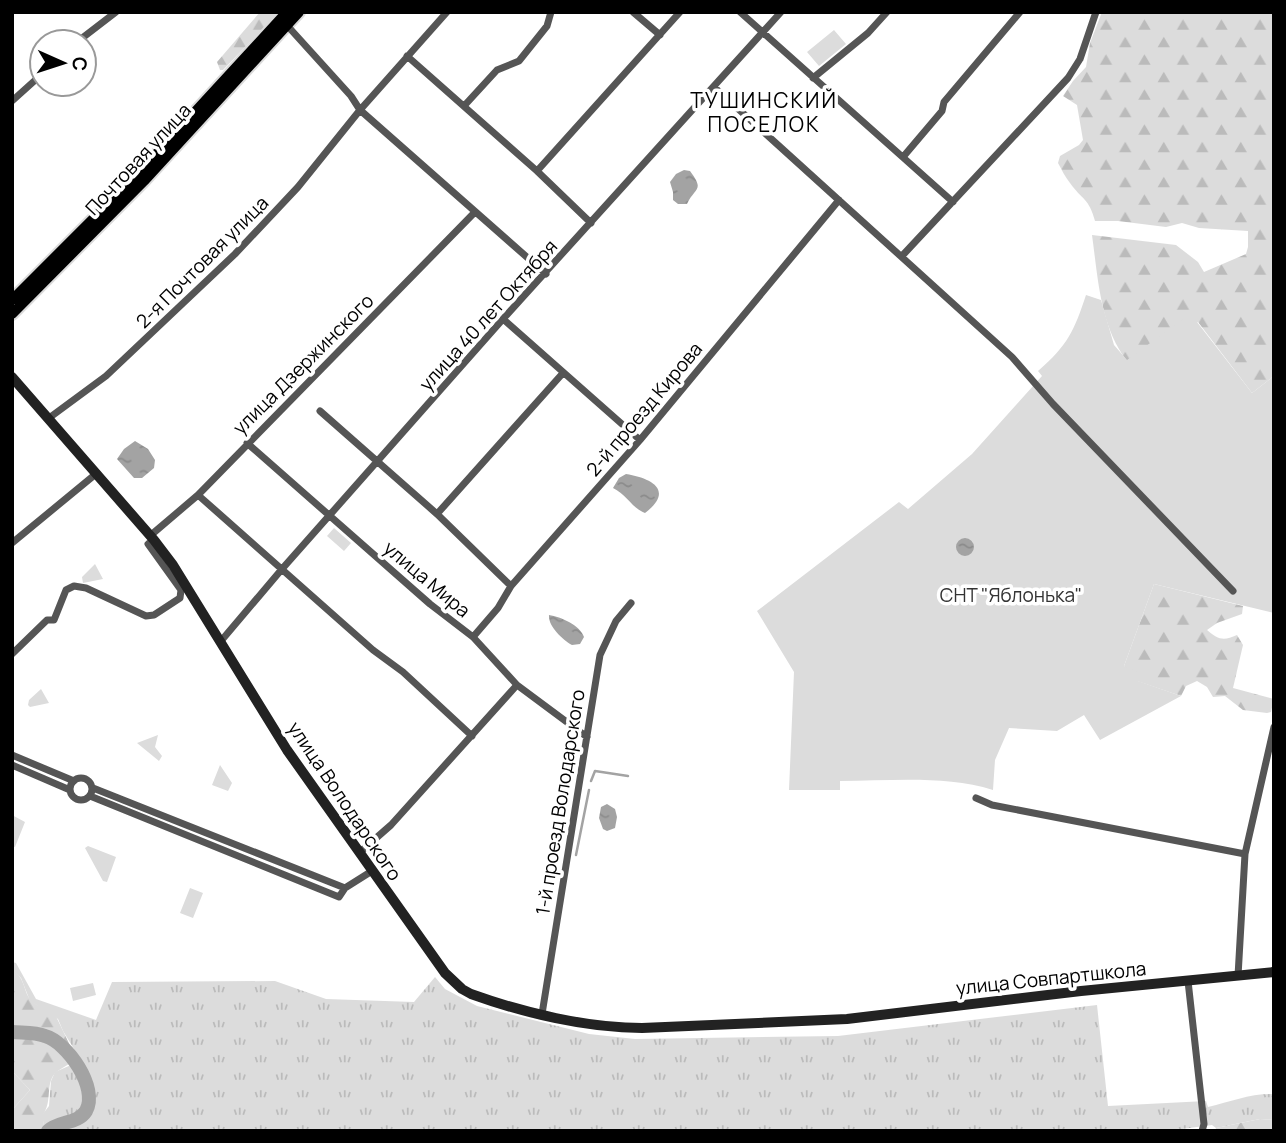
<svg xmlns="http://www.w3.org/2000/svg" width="1286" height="1143" viewBox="0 0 1286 1143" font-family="Manrope,sans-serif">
<defs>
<pattern id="grass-tufts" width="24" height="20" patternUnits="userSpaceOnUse" patternTransform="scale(1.75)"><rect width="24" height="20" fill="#dcdcdc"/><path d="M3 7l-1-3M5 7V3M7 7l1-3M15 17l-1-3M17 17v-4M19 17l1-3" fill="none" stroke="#bbb"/></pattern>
<pattern id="forest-firs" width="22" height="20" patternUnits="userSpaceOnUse" patternTransform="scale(1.75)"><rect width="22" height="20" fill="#dcdcdc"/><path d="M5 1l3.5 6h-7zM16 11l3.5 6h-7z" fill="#bbb"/></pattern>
<pattern id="water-ripples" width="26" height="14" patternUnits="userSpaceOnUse" patternTransform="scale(1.75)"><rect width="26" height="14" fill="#a3a3a3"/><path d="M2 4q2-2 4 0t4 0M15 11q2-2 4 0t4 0" fill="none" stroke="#8b8b8b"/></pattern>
</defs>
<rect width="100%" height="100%" fill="#fff"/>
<path fill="url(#grass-tufts)" d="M12,962L16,963L36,999L96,1020L112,982L275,981L326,999L414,1002L435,977L445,989L477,1006L589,1034L635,1039L838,1036L1097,1005L1108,1106L1206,1101L1208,1107C1230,1102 1248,1094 1271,1094L1274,1095V1120L1260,1119L1216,1128L1212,1125L1167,1131H42L44,1126L42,1115L49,1106L51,1081L55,1072L71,1065L74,1049L63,1031L58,1019L30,1001L21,978L12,969Z"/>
<path fill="url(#forest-firs)" d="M260,12H279L223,70H220L217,62Z
M1102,12H1274V376L1252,393L1198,322L1127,361C1100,326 1098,278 1092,235L1176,245L1198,262L1204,272L1246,254L1248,247V231L1199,228L1182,223L1166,227L1118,221H1095C1089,198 1082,200 1070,183C1065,177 1062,170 1058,163L1060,156L1079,145L1083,140L1077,105L1063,96L1073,81L1086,67L1090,43Z
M1154,584L1243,606L1242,614L1217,623L1207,630C1218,640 1224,641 1237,635L1243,645L1233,688L1274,699L1271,712L1267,713L1243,710L1225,696L1213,697L1207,687L1197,681L1186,686L1181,696L1137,681L1124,666Z
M12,969C33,984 16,1003 53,1010L76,1058C70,1066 58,1068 53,1076C46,1088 52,1101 43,1115L44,1127L42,1131H12V1110L30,1090L12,1071Z
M1260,1119L1274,1120V1131H1215L1216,1128Z"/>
<path fill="#dcdcdc" d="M834,30L846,44L819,66L807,52Z
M1086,295L1101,300L1114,345L1127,360L1183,319L1197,322L1252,393L1274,376V613L1154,584L1124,666L1140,673L1138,681L1181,696L1100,740L1084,715L1057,731L1009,728L995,760L993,790C945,775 890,781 840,781V790H789L794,672L757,611L899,502L908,509L972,454L1042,376L1038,371C1068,345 1074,331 1086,295Z
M334,528L351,543L344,551L327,536Z
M95,564L103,579L83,583L82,577Z
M41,689L49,703L30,707L28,705L29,700Z
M158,735L155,747L162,756L159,761L137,743Z
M220,765L232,783L228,791L212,785Z
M12,815L25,822L15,847L12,846Z
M88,846L116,857L107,882L103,881L85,848Z
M190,888L203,893L193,918L180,913Z
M93,983L96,995L73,1001L70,988Z
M12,1071L30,1090L12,1110Z"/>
<path fill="url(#water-ripples)" d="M684,170L690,171C705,191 695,187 687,204H678L673,200V192L670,182L676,174Z
M135,441L148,449L155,460L154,468L142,478H134L117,459L124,449Z
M626,474C651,478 675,490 645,513C632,508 626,494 613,488L619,478Z
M956 547a9 9 0 1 1 18 0a9 9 0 1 1-18 0Z
M549,615C561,617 580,625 584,637L580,644L572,645C562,639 548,626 549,615Z
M607,804L615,809L617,817L615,828L607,831L603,829L599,818L601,807Z"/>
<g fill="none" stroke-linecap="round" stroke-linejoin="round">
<path stroke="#a3a3a3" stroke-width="2.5" d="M591,781L595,771L628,776
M576,855L589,790"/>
<path stroke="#a3a3a3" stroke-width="14" d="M12,1032C23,1033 35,1032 45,1036C67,1042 99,1088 86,1111C78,1124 58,1121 48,1131"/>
<defs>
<path id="primary" d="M12,300L138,174L287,12
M12,314L144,181L299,12"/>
</defs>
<use href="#primary" stroke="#dbdbdb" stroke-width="14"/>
<path stroke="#555" stroke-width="7" d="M633,12L660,35
M740,12L953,202
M284,22L351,96L360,110L546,274
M77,42L116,12
M407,56L537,171L591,223
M813,78L868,33L887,12
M714,87L1012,357L1053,404L1233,591
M12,101L42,74
M464,106L497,70L519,61L547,26L551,12
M903,157L942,111L944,102L1020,12
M537,171L680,12
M902,256L1068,78L1080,59L1096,12
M503,319L640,440
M320,411L437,514L511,586
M49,418L106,376L235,254L298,187L360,110L447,12
M247,443L430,604L473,637L517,685L587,737
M198,495L373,650L403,672L472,736
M437,514L563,373
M151,535L198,495L475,212
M12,543L97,473
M473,637L498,608L511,586L640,440L839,200
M221,641L282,569L503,319L781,12
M12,654L47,620H54L66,590L74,586L86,588L146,616L154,615L180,598L181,590L148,544L154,540
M12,755L74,781
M12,765L70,790
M70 789a11 11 0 1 1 22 0a11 11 0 1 1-22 0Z
M93,788L345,888
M90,796L339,897L345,888L372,871
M976,798L992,805L1245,854
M359,853L391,825L517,685
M1238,976L1245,854L1274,727
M1188,981L1204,1124L1202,1131
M542,1014L600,655L616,621L631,603"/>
<path stroke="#222" stroke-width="10" d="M12,377L154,540L173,565L287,750L445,973L462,989L471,994C524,1013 587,1028 642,1028L847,1019L1081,991L1274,972"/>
<use href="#primary" stroke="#000" stroke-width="10"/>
</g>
<g text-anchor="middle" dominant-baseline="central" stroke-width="7" stroke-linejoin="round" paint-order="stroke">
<g font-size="19" fill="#000" stroke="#fff">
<text transform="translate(138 159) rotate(-47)">Почтовая улица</text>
<text transform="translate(202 262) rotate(-45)">2-я Почтовая улица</text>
<text transform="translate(488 315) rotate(-48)">улица 40 лет Октября</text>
<text transform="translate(303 364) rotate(-45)">улица Дзержинского</text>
<text transform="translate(644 409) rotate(-50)">2-й проезд Кирова</text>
<text transform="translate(427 579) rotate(40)">улица Мира</text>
<text transform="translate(345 801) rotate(56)">улица Володарского</text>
<text transform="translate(560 802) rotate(-81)">1-й проезд Володарского</text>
<text transform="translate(1051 978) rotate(-6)">улица Совпартшкола</text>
</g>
<g font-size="19" fill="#333" stroke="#fff">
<text x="1011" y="595">СНТ "Яблонька"</text>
</g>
<g font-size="21" letter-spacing="2" fill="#000" stroke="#fff">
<text x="764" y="100">ТУШИНСКИЙ<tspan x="764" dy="24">ПОСЕЛОК</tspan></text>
</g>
</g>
<rect width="1286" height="1143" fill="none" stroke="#000000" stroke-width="28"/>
<g transform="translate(63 63) rotate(93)"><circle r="33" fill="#ffffff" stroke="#999999" stroke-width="2"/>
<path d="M0-5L12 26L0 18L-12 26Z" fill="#000000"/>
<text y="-10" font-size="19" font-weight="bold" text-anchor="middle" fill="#000000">С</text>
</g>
</svg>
